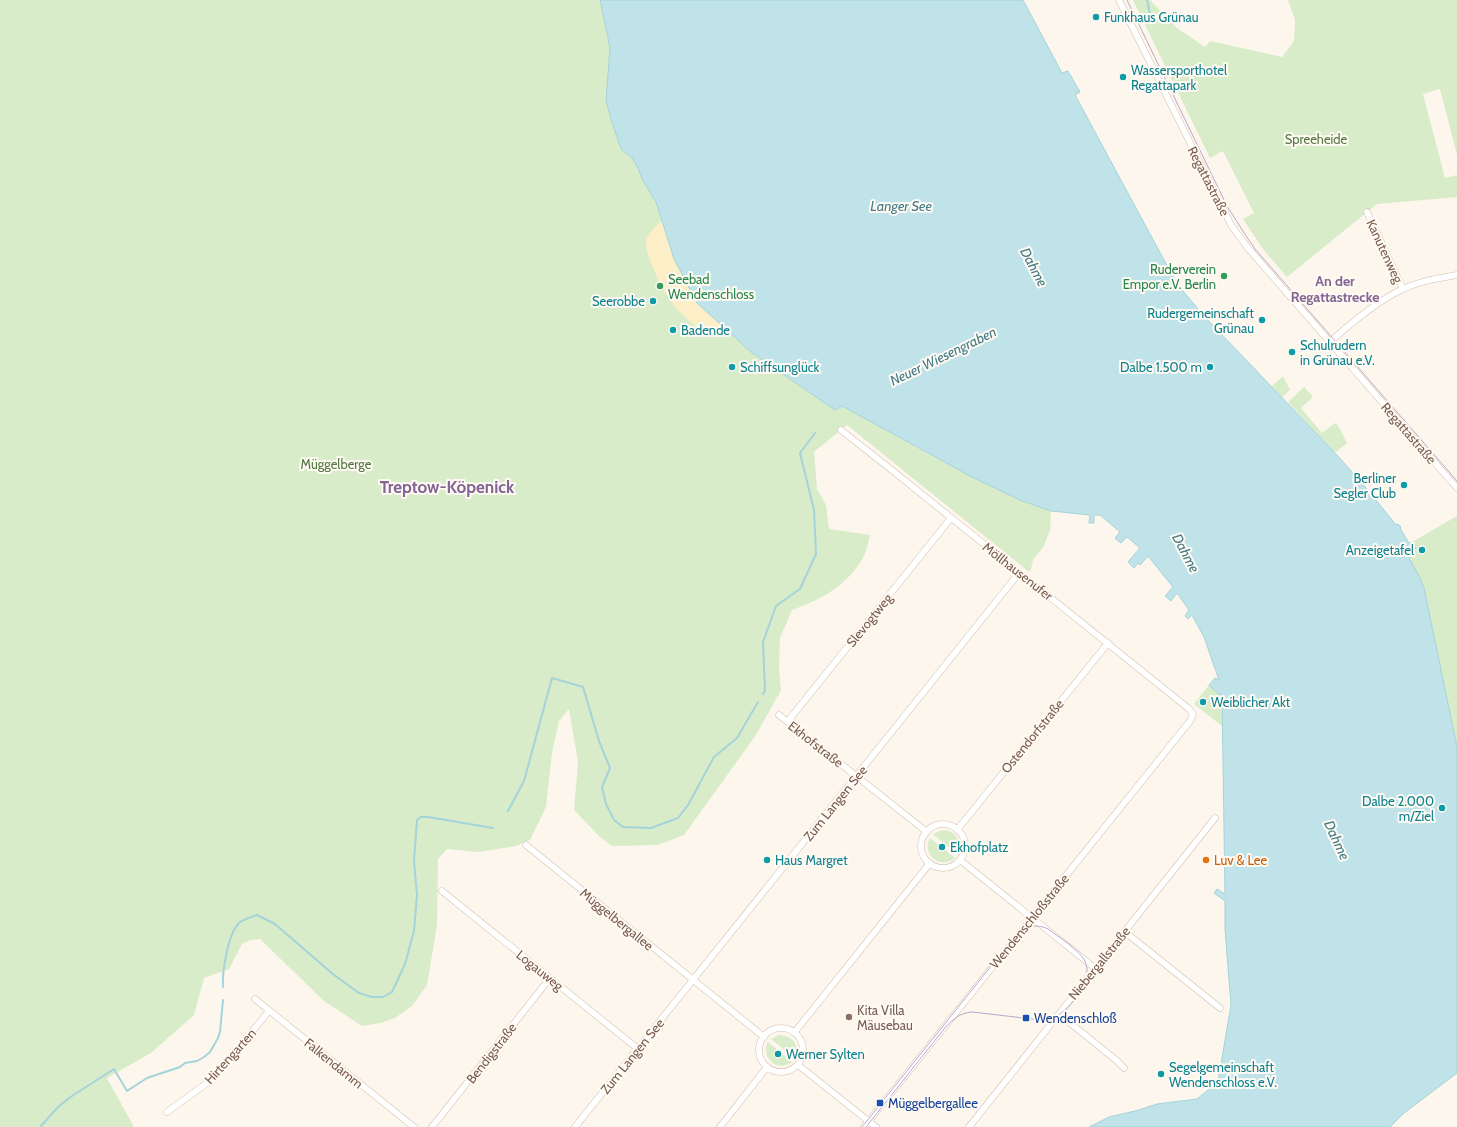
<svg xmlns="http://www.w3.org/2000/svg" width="1457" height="1127" viewBox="0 0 1457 1127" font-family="Cabin,sans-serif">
<rect width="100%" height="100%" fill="#fdf6ec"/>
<path fill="#d8ecc9" d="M0,0H600L610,49L606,100L611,119L621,149L632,158L638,168L642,179L656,202L697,303L751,352L835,410L842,406C910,443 977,484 1051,511L1050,530L1044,546L1033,560L1031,569L1029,572L847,425L814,452L817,489L826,505L829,529L870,535C868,543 866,554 861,561C844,588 821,599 792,610L780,638L779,669L781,690L756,735L684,835L658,845L612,846L600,837L574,810L578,762L569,709L559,721L552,753L546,807L530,840L516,846L479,852L447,849L438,859L437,925L427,985L412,1006L395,1018L380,1023L362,1026L324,1001L260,939L250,940L242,944L229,969L204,978L194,1015L151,1053L107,1078L134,1127H0Z
M1133,0H1150L1177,28L1205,47L1210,41L1282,57L1294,41L1295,20L1288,0H1457V155L1440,89L1423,94L1445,178L1457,175V197L1377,204L1287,277L1263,249L1243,219L1254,213L1223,151L1210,158Z
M1283,376L1290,390L1282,397L1272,386Z
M1304,387L1313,397L1301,408L1322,433L1335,423L1339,427L1347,443L1336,452L1335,451L1334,452L1288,402Z
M1457,516V748L1424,588L1420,578L1406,553L1415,548L1412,542Z
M1209,685L1222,697V726L1194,704Z
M946,830C957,833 964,844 958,855L933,834L940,831Z
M930,838L955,858C940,870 921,854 930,838Z
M779,1035C793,1036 800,1045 795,1058L771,1039Z
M768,1042L792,1062C778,1073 760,1058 768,1042Z"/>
<path fill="#fcefc7" d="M663,220L674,259L697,303L724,328L707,332C680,320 662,292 652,265C649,258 646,249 646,241C647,233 657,225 663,220Z"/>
<path fill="#bfe3e8" stroke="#a5d3da" d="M600,0H1023L1062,73L1068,71L1080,92L1075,95L1177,284L1204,316L1335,453L1363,484L1396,525L1398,524L1401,527L1400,528L1409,543L1412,542L1416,548L1407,554L1420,578L1424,588L1457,747V1073L1404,1113L1390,1127H1089L1109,1117L1139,1110L1157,1104L1197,1099L1218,1082L1231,1005L1225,929V901L1214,893L1217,889L1225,894L1222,697L1209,685L1215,678L1219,680L1204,637L1192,615L1188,619L1185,616L1189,610L1177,593L1171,601L1165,596L1173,587L1148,556L1140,565L1138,563L1134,568L1128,562L1140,548L1127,537L1121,543L1115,538L1120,532L1100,515H1094V523H1089L1090,515L1051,511L1020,500L972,477L842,406L835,410L751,352L697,303L674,259L656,202L642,179L638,168L632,158L621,149L611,119L606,100L610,48Z"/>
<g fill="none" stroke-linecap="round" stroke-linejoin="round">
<path stroke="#a5d3da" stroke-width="2" d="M1147,0L1150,14
M763,694L765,690L763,642L776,606L800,589L816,554L814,510L800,453L815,433
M508,811L524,781L552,678L583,687L599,741L610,768L602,787L606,804L614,820L623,827L651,828L678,818L688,805L714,757L737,738L758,702
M223,987C222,971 228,934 239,923C243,919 252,917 257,915L275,924L334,975L359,993L372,997H383L392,992L405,964L414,931L417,895L414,861L417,820L421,817H428L493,828
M41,1126L59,1106L72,1096L114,1069L127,1091L147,1078L180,1067L185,1063L197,1061L204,1057L210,1052L218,1038L220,1032L223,1000"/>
<defs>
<path id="street" d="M1119,0L1231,225L1247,247L1457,488
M1367,212L1403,289
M1330,342C1351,323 1377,301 1403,289C1420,281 1439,278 1457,275
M841,430L888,467L1188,708L1193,714L1190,721L864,1127
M779,715L927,832
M788,721L951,518
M921 846a22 22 0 1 1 44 0a22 22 0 1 1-44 0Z
M957,830L1108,643
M526,845L764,1037
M960,860L1096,969
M442,891L638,1049
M1125,932L1220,1008
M255,999L414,1127
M1059,1014L1116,1060L1124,1068
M759 1050a22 22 0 1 1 44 0a22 22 0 1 1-44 0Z
M794,1033L930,863
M798,1065L876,1127
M167,1112L214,1078L269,1011
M432,1127L550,978
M575,1127L1019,573
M720,1127L767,1067
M969,1127L1215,818"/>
</defs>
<use href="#street" stroke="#d1beb0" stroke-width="7"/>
<use href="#street" stroke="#fff" stroke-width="6"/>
<path stroke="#b9a8c9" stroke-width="1" d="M1127,0L1227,206L1246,236L1255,249L1457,481
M862,1127L1016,935C1026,927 1036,923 1048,929C1059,937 1079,950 1085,961C1094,980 1071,1008 1055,1017C1051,1019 1046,1019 1041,1020L972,1012C959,1013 952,1020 944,1029L866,1127"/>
</g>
<g fill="#0f9aa8" stroke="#fffaf3" stroke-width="1.5">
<circle cx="1096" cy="17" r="4"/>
<circle cx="1123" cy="77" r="4"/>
<circle cx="653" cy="301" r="4"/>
<circle cx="1262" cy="320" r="4"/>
<circle cx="673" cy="330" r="4"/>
<circle cx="1292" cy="352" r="4"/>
<circle cx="732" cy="367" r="4"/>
<circle cx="1210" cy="367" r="4"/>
<circle cx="1404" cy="485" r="4"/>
<circle cx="1422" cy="550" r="4"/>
<circle cx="1203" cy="702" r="4"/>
<circle cx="1442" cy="808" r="4"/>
<circle cx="942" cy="847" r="4"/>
<circle cx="767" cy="860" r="4"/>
<circle cx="778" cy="1054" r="4"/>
<circle cx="1161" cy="1074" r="4"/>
</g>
<g fill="#2e9e5b" stroke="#fffaf3" stroke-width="1.5">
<circle cx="1224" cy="276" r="4"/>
<circle cx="660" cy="286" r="4"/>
</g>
<circle fill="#e8710a" stroke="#fffaf3" stroke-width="1.5" cx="1206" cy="860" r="4"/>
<circle fill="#8d6e63" stroke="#fffaf3" stroke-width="1.5" cx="849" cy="1017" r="4"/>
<g fill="#1a4fb4" stroke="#fffaf3" stroke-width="1.5">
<rect x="1022" y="1014" width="8" height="8" rx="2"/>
<rect x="876" y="1099" width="8" height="8" rx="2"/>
</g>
<g text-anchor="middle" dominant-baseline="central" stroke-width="4" stroke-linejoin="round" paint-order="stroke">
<g font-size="13" fill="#0d838f" stroke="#fffaf3" text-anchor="start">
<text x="1104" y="17">Funkhaus Grünau</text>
<text x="1131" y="70">Wassersporthotel<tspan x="1131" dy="15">Regattapark</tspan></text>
<text x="645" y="301" text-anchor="end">Seerobbe</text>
<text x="1254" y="313" text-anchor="end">Rudergemeinschaft<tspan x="1254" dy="15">Grünau</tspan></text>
<text x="681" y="330">Badende</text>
<text x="1300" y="345">Schulrudern<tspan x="1300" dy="15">in Grünau e.V.</tspan></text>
<text x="740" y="367">Schiffsunglück</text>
<text x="1202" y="367" text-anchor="end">Dalbe 1.500 m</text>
<text x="1396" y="478" text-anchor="end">Berliner<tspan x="1396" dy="15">Segler Club</tspan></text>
<text x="1414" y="550" text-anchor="end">Anzeigetafel</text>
<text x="1211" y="702">Weiblicher Akt</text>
<text x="1434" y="801" text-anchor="end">Dalbe 2.000<tspan x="1434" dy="15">m/Ziel</tspan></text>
<text x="950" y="847">Ekhofplatz</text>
<text x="775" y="860">Haus Margret</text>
<text x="786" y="1054">Werner Sylten</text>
<text x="1169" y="1067">Segelgemeinschaft<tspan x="1169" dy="15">Wendenschloss e.V.</tspan></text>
</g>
<g font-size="13" fill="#537a41" stroke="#fffaf3">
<text x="1316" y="139">Spreeheide</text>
<text x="336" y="464">Müggelberge</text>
</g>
<g font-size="13" fill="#7a5c4d" stroke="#fffaf3">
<text transform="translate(1209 181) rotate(63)">Regattastraße</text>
<text transform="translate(1385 251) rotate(65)">Kanutenweg</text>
<text transform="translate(1409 433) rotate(49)">Regattastraße</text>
<text transform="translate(1018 571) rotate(38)">Möllhausenufer</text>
<text transform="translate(869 620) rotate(-51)">Slevogtweg</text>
<text transform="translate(1032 736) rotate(-51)">Ostendorfstraße</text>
<text transform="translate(816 744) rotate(38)">Ekhofstraße</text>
<text transform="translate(835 803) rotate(-51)">Zum Langen See</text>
<text transform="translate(617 919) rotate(39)">Müggelbergallee</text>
<text transform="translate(1029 921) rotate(-51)">Wendenschloßstraße</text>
<text transform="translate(1099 963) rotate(-51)">Niebergallstraße</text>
<text transform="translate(540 970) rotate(39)">Logauweg</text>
<text transform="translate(491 1053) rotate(-52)">Bendigstraße</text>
<text transform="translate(230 1056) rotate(-48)">Hirtengarten</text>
<text transform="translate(632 1056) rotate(-51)">Zum Langen See</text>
<text transform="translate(334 1063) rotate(39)">Falkendamm</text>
</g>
<g font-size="13" fill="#27864d" stroke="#fffaf3" text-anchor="end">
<text x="1216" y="269">Ruderverein<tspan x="1216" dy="15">Empor e.V. Berlin</tspan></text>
<text x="668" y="279" text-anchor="start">Seebad<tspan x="668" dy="15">Wendenschloss</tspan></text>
</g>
<g font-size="13" fill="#c56008" stroke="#fffaf3" text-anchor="start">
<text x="1214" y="860">Luv &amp; Lee</text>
</g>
<g font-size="13" fill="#785e54" stroke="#fffaf3" text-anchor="start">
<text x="857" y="1010">Kita Villa<tspan x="857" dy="15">Mäusebau</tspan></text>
</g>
<g font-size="13" fill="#164399" stroke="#fffaf3" text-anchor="start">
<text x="1034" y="1018">Wendenschloß</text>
<text x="888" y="1103">Müggelbergallee</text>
</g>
<g font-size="14" font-style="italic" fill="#437c86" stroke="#fffaf3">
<text x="901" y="206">Langer See</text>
<text transform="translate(1034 267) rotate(62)">Dahme</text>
<text transform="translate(943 356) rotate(-26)">Neuer Wiesengraben</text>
<text transform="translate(1186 553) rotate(62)">Dahme</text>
<text transform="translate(1337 840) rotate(65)">Dahme</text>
</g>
<g font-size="14" font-weight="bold" fill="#846695" stroke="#fffaf3">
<text x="1335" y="281">An der<tspan x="1335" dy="16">Regattastrecke</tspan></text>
</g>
<g font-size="17" font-weight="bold" fill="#846695" stroke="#fffaf3">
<text x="447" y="487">Treptow-Köpenick</text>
</g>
</g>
</svg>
